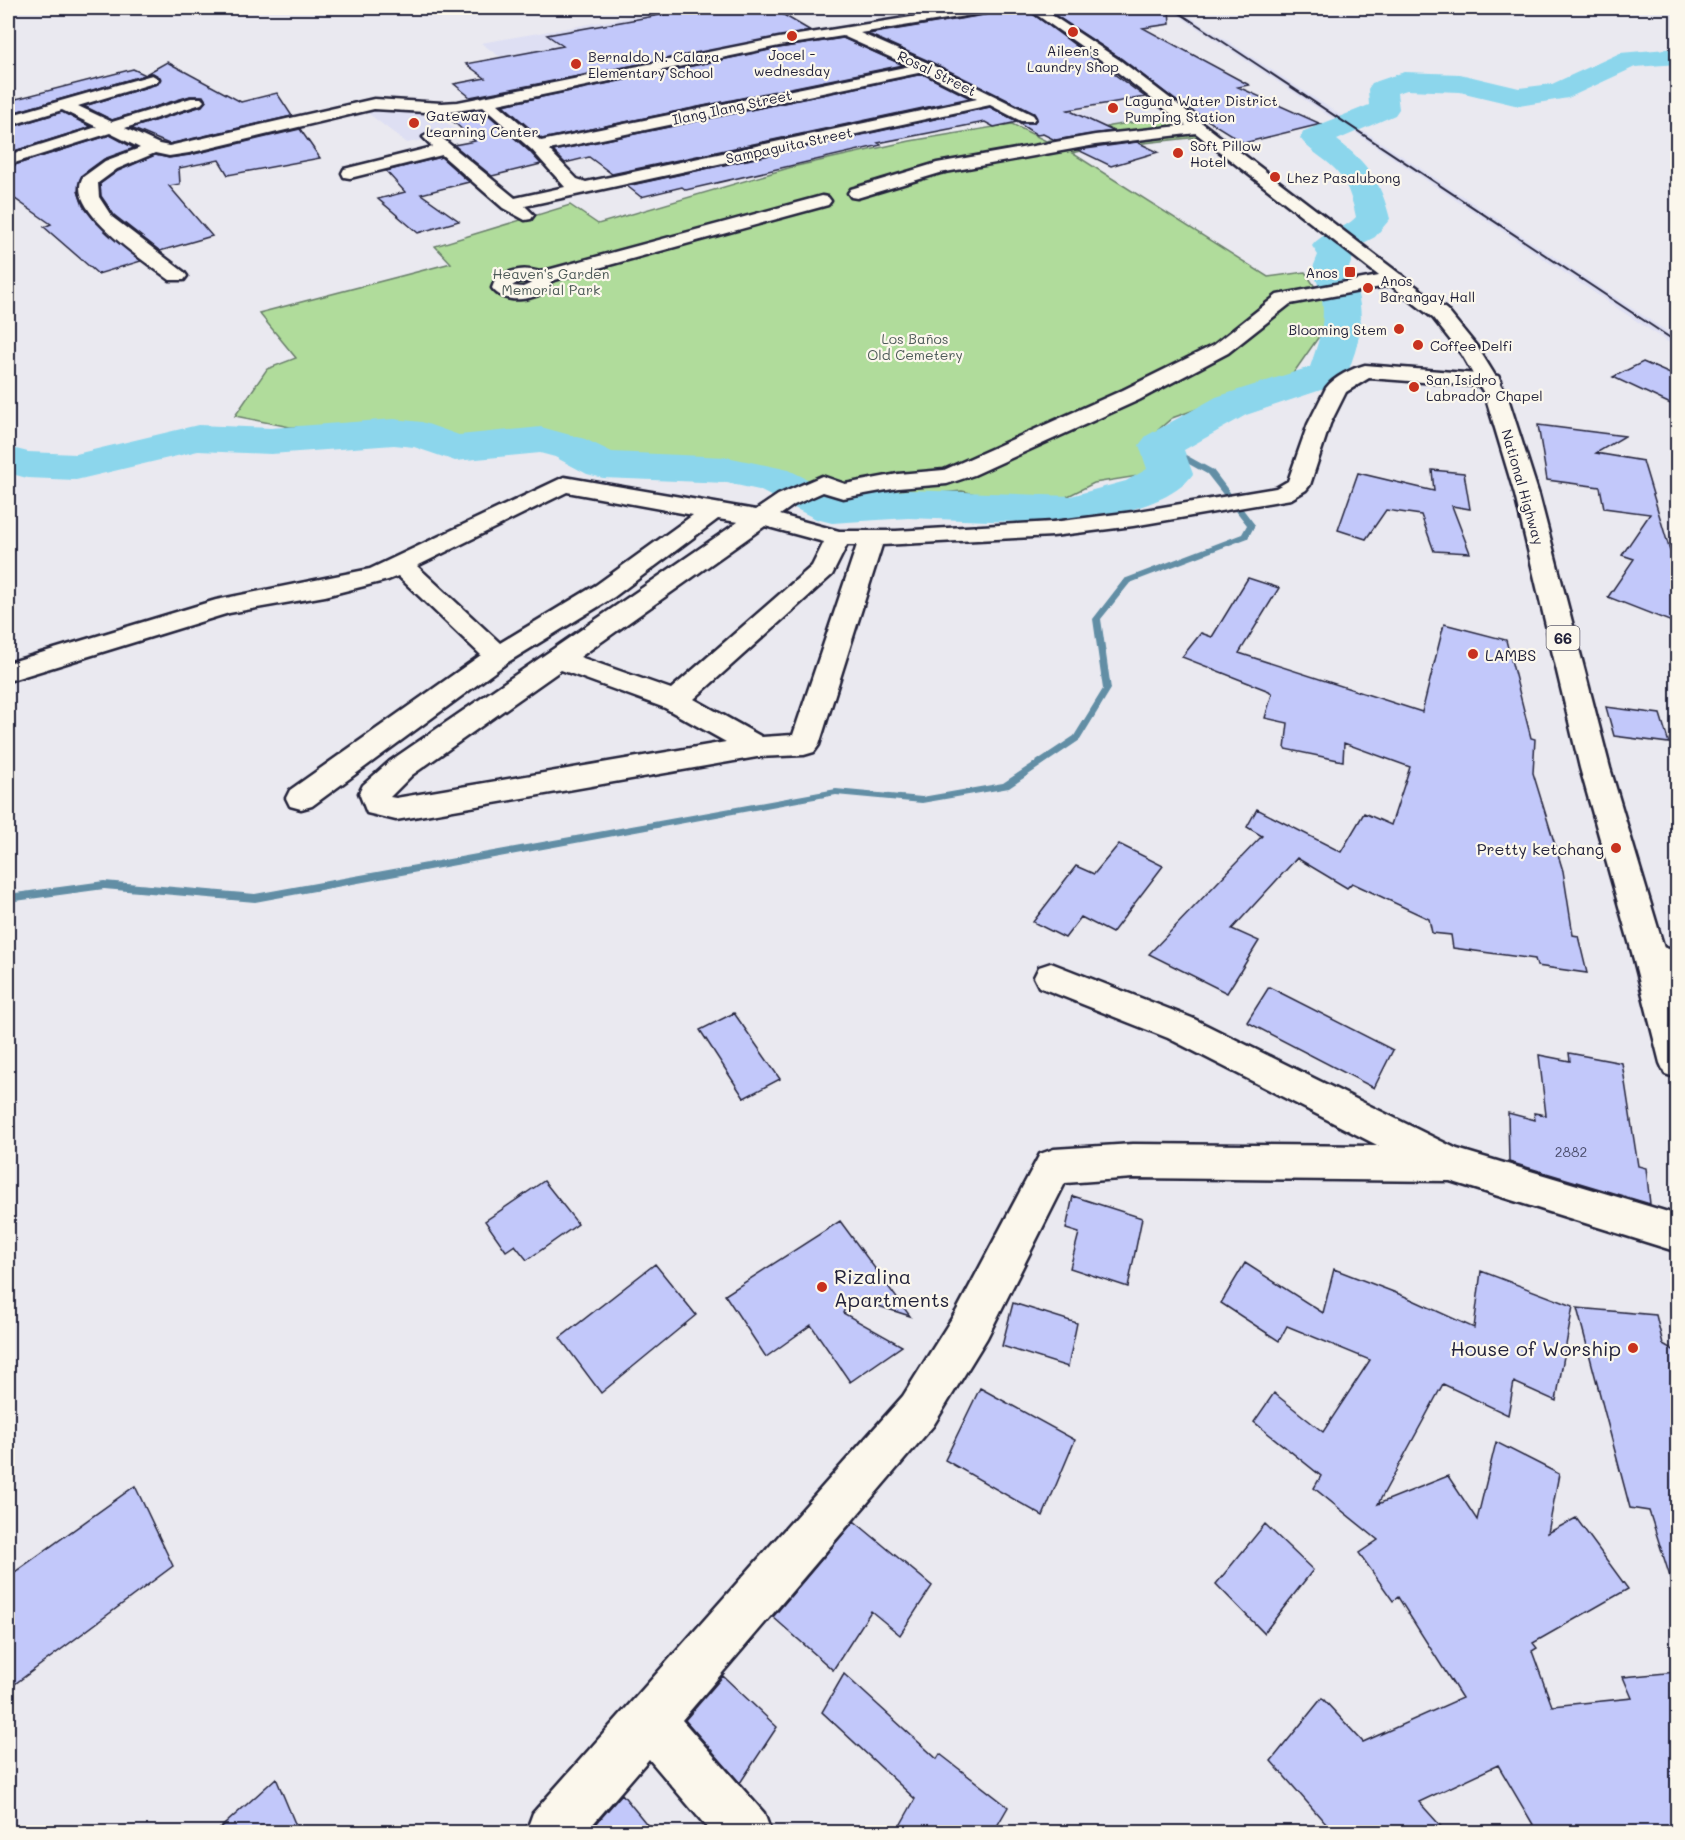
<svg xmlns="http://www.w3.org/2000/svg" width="1685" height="1840" viewBox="0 0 1685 1840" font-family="Mali,sans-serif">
<rect width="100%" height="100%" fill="#eae9f0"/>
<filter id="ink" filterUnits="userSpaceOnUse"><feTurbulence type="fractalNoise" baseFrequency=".0167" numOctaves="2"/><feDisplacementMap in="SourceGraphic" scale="12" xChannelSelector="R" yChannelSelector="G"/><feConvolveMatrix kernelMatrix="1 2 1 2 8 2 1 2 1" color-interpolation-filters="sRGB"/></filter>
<g filter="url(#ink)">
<path fill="#dedff3" d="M682,8H690L749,43L536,84L481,43Z
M1167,8H1177L1348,120L1338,122Z
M1135,102L1156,119L1093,130L1070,113Z
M392,106L435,114L460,133L407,143L365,111Z
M1364,131L1677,338V348L1354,132Z"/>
<path fill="#b0dc9b" stroke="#697f6b" stroke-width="1.5" d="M1181,115L1208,136L1135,144H1108L1072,153L1268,277L1305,272L1334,315L1292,375L1172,418L1150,437L1157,473L1094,483L1066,497L1024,505L962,491L838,502L759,468L608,460L570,437L460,441L404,426L290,427L235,416L267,369L296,358L259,313L451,263L435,246L570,205L598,224L792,167L910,141L1012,124L1046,141L1090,133L1110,126Z"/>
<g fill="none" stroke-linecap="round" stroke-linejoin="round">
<path fill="#628ea5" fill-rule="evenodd" d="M1158,443H1164L1213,470L1255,525L1248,538L1130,583L1101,619L1111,689L1080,740L1009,788L922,803L836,795L255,902L104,889L8,902V894L104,881L255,894L836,789L922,797L1003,783L1074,736L1103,689L1093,619L1124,579L1242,534L1247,525L1207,474L1158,447Z"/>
<path fill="#8cd6ec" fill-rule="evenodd" d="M1678,48V64L1635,67L1568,98L1519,106L1460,92L1407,90L1397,93L1399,109L1395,115L1337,140C1367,163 1381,181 1390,219L1375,237L1350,250L1354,255L1348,270C1363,298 1364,321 1355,352C1351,363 1349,373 1342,383L1246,415L1184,450L1193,474C1171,506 1108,515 1072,524L908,518L832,523L816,519L759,490L727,483L603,478L587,474L555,457L540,453L455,461L414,447L394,445L271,454L198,451L76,480L27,478L8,473V447L28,452L76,454L198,425L271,428L394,419L422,422L459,435L541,427L585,439L612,452L727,457L789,470L839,495L908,490L1071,496L1126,481L1147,469L1139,445L1146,436L1216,397L1310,367C1323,329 1330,307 1312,270L1318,255L1312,246C1323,231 1343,231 1356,217C1353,202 1347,181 1335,169C1324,158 1309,151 1300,138L1304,131L1369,105L1368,89L1372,83L1404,72L1460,74L1519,88L1552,84L1620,53Z"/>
</g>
<path fill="#c2c8fa" stroke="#22223b" stroke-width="1.5" d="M700,8H772L811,31L470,97L454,84L485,78L466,64L563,46L547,35Z
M999,8H1025L1145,97L1068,110L1113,131L1055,140L1043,134L1037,135L1017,122L994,127L985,122L878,143L881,145L686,190L682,187L641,197L627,186L990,107L1020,123H1033L1037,119L1034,113L931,62L868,34L990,14Z
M1044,8H1169L1170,24L1143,28L1249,85L1238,87L1321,124L1244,143L1175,100L1122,59Z
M843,38L903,65L542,139L503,105L779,48Z
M167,62L241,102L277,93L292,116L169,144L131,128L202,106L206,101L203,96H190L112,120L84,106L158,84L160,77L153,73L146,74Z
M133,69L146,75L8,114V101Z
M923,74L970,98L612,174L589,157L565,163L553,151Z
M482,109L530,152L541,164L492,176L454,145L475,141L446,115Z
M62,112L91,127L8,153V128Z
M300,129L320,158L228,175L219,160L179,168L180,184L169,186L212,236L160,251L114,215L101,196L100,184L118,171L155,155L169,158L190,155Z
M110,135L134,148L104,159L82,175L78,191L83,206L95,221L141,261L98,274L44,227L51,224L8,194V167Z
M1137,142L1158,152L1111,166L1078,150Z
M441,157L469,182L421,194L459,221L418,233L378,199L405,192L386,171Z
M1643,362L1677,377V407L1613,377Z
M1538,425L1625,436L1596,453L1643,461L1670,551L1677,554V624L1608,597L1634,559L1622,555L1650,514L1604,508L1600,487L1547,480Z
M1432,470L1464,473L1470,509L1452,506L1470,553L1434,551L1421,515L1386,510L1366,539L1338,530L1358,473L1434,491Z
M1248,578L1279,588L1239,653L1422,712L1444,624L1506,640L1531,738L1535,739L1533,773L1563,871L1573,935L1578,936L1587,973L1537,966L1535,959L1453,948L1451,935L1432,933L1429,919L1352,883L1347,888L1297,858L1232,929L1259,941L1227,993L1149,954L1262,836L1247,827L1257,809L1341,852L1364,813L1391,825L1410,767L1344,743L1343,761L1285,749L1288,723L1265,718L1272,694L1269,691L1182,657L1201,633L1212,637Z
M1606,707L1660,714L1669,743L1614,736Z
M1119,844L1163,866L1112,933L1081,917L1065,938L1033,922L1076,866L1094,874Z
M1269,987L1393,1050L1374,1088L1247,1022Z
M734,1013L780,1079L744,1098L700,1030Z
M1569,1053L1622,1063L1638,1166L1646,1168L1650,1204L1509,1162L1508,1113L1535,1120L1534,1113L1546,1115L1539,1055L1570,1061Z
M544,1181L578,1224L527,1260L515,1245L506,1251L485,1221Z
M1073,1196L1142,1218L1128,1287L1070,1268L1079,1233L1066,1229Z
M840,1221L910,1316L850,1297L843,1313L902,1346L850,1382L811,1325L766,1357L725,1295Z
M1245,1263L1323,1313L1334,1269L1404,1296L1474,1328L1481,1271L1573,1306L1556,1401L1514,1382L1508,1415L1443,1384L1378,1504L1448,1476L1477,1520L1496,1442L1559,1474L1548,1533L1576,1518L1628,1589L1533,1643L1537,1648L1532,1651L1552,1706L1632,1698L1623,1677L1677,1672V1833H1538L1498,1765L1419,1802L1447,1833H1334L1271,1761L1322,1698L1363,1742L1462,1698L1398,1597L1393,1601L1359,1553L1378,1540L1314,1488L1321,1476L1254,1422L1274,1393L1323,1432L1370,1360L1287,1326L1279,1341L1221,1303Z
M655,1264L696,1315L601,1393L560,1338Z
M1013,1303L1077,1323L1068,1367L1002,1346Z
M1577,1308L1656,1315L1663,1344L1677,1352V1579L1671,1580L1649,1511L1630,1508Z
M980,1388L1075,1440L1043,1516L945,1460Z
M135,1486L173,1566L8,1689V1577Z
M854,1521L932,1586L900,1635L871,1611L833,1670L773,1617Z
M1265,1524L1313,1570L1264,1633L1216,1584Z
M844,1674L937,1759L940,1754L1008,1807L993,1833H896L915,1799L822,1712Z
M723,1676L777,1727L740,1783L685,1720Z
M276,1778L299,1833H215Z
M622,1794L654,1833H589L601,1818Z"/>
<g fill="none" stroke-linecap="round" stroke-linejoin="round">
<defs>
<path id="minor" d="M968,8H997L990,12L860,33L930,64L1033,115L1035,118L1033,121H1021L990,105L525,206L534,215L531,219L525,220L503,208L442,155L350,178L344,177L342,173L344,169L433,147L423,137L431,132L437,134L515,198L565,187L532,150L483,107L442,113L374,109L189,153L169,156L155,153L117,169L98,183L99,197L112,217L184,272L187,276L184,280H170C149,264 63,209 83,177L105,161L140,148L110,133L8,165V155L97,127L62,110L8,126V116L152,75L159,79L157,82L78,106L112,122L191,98H201L204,101L201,104L125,128L159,144L169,146L374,99L442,103L458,102L779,38ZM843,36L910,66L541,141L498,104L779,46ZM923,72L977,99L586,182L577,179L549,150Z
M1199,124L1207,129L1205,132L1095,145L940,173L857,198L851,197L848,193L851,189L937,163L1095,135Z
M822,196L828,197L831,201L828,205L551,281L549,288C535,301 504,305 492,288L496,278C512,270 523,267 540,272ZM520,281L532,283L523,287L512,286Z
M1395,273L1402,275L1405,279L1402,283L1290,304L1228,353L1139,400L974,475L947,484L898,488L843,498L823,492L794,505L780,515L839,531H896L1053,522L1133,512L1276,488L1288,481L1308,424L1326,388C1334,377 1353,368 1365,365L1490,375L1498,376L1501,381L1498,386L1490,387L1369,378L1346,392L1330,424L1310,485L1306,490L1291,499L1133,526L1053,536L882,545L819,745L814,752L804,755L757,757L396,820L367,813L359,793L363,785L390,761L738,522L718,519L614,597L508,662L312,806L301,809L290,806L286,798L290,790L481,655L398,576L388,580L325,596L229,613L8,681V663L216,600L370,569L564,477L756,510L778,495L822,476L845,484L898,474L944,470L1123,390L1214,345L1277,295ZM567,492L693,515L596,585L500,643L417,566ZM765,526L824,542L812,566L671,689L580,657ZM847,545H857L793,735L762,737L694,699L832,575ZM561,670L665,708L726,742L396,798L390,797L412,775Z
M1650,943L1678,952V979L1638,965L1633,956L1638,947Z
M1051,963L1192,1018L1457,1149L1678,1215V1252L1450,1181L1133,1178L1065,1183L987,1338L933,1426L682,1720L764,1813L771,1832H711L649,1759L586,1832H526L533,1813L903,1396L957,1310L1040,1154L1054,1149L1133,1144L1379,1146L1168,1038L1039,987L1034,977L1039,967Z"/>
<path id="major" d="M1027,8H1041L1121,61L1447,310L1478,348L1507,395L1539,495L1610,768L1678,995V1078L1665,1074L1660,1063L1633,956L1580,768L1515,495L1485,395L1462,355L1433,318L1111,67Z"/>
</defs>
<use href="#minor" stroke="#22223b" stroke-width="5"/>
<use href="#major" stroke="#22223b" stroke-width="5"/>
<use href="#minor" fill="#fbf7ec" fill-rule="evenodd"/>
<use href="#major" fill="#fbf7ec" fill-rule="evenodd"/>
<path stroke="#22223b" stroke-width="2" d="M1172,8L1678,343"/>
</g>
</g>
<g fill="#c8321e" stroke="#fbf7ec" stroke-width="2">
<circle cx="1073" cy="32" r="6"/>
<circle cx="792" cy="36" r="6"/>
<circle cx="576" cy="64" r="6"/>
<circle cx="1113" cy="108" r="6"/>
<circle cx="414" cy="123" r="6"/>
<circle cx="1178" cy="153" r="6"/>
<circle cx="1275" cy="177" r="6"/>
<rect x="1344" y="266" width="12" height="12" rx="3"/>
<circle cx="1368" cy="288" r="6"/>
<circle cx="1399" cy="329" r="6"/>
<circle cx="1418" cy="345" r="6"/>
<circle cx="1414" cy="387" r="6"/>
<circle cx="1473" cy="654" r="6"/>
<circle cx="1616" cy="848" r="6"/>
<circle cx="822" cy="1287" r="6"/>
<circle cx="1633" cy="1348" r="6"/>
</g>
<g text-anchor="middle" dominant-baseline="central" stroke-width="4.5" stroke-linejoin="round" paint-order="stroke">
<g font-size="14" fill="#22223b" stroke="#fbf7ec" text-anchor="start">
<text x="1073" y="50" text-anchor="middle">Aileen's<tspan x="1073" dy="16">Laundry Shop</tspan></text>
<text x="792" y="54" text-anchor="middle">Jocel -<tspan x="792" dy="16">wednesday</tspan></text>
<text x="588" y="56">Bernaldo N. Calara<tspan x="588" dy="16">Elementary School</tspan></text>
<text x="1125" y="100">Laguna Water District<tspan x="1125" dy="16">Pumping Station</tspan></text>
<text x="426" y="115">Gateway<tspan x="426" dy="16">Learning Center</tspan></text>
<text x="1190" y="145">Soft Pillow<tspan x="1190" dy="16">Hotel</tspan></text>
<text x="1287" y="177">Lhez Pasalubong</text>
<text x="1338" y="272" text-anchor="end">Anos</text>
<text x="1380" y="280">Anos<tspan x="1380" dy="16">Barangay Hall</tspan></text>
<text x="1387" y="329" text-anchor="end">Blooming Stem</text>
<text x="1430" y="345">Coffee Delfi</text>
<text x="1426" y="379">San Isidro<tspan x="1426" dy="16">Labrador Chapel</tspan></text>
</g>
<g font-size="14" fill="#22223b" stroke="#fbf7ec">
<text transform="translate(937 73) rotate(26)">Rosal Street</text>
<text transform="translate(732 107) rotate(-12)">Ilang Ilang Street</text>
<text transform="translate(789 145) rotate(-12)">Sampaguita Street</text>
<text transform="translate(1523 487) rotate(74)">National Highway</text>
</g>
<g font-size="14" fill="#4d5a58" stroke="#fbf7ec">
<text x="551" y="273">Heaven's Garden<tspan x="551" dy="16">Memorial Park</tspan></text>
<text x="915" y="338">Los Baños<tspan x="915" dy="16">Old Cemetery</tspan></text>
</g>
<g font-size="14" fill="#4a4c6b">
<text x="1571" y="1151">2882</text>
</g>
<rect fill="#fbf7ec" stroke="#636270" stroke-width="1.5" x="1546.5" y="626" width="33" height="24" rx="4.5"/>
<g font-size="15" font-weight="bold" fill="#22223b">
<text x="1563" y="638">66</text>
</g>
<g font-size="16" fill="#22223b" stroke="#fbf7ec" text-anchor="start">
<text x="1485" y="654">LAMBS</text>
<text x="1604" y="848" text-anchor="end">Pretty ketchang</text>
</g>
<g font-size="20" fill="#22223b" stroke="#fbf7ec" text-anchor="start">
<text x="834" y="1276">Rizalina<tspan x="834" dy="23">Apartments</tspan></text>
<text x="1621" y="1348" text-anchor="end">House of Worship</text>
</g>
</g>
<rect width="1685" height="1840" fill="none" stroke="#fbf7ec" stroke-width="30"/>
<rect x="15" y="15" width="1655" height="1810" fill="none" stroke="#22223b" stroke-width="2" filter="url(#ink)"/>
</svg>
